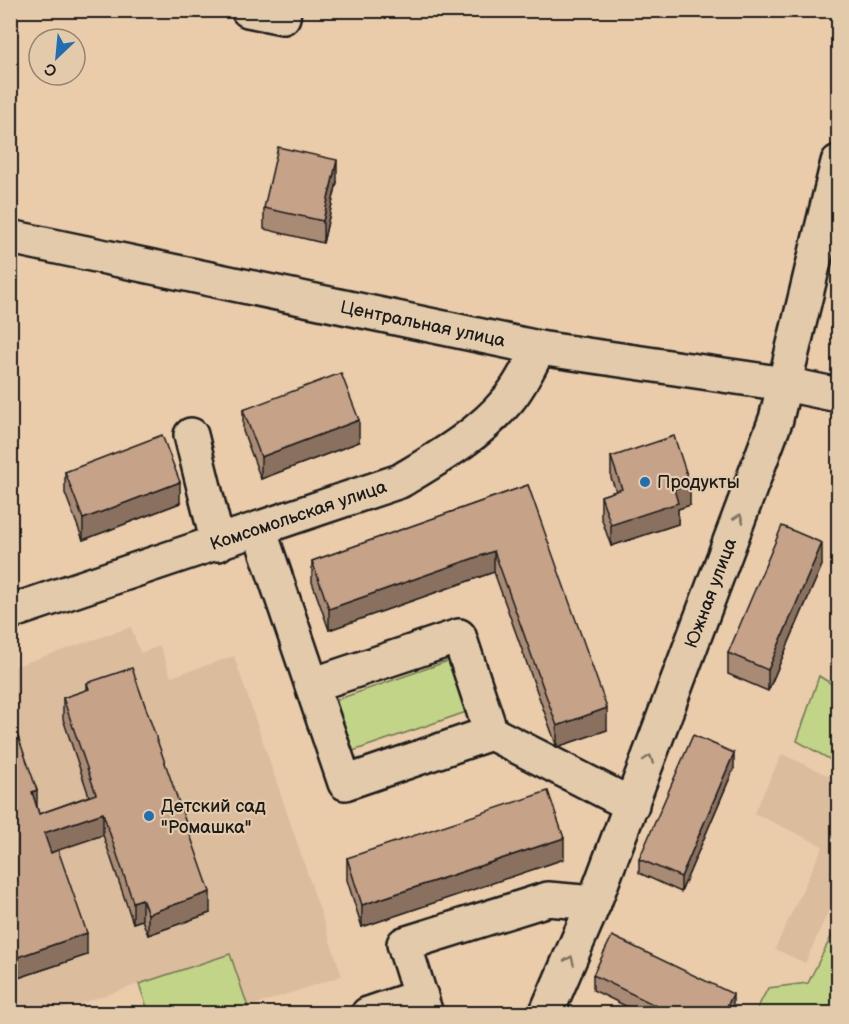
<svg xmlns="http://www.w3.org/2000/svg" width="849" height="1024" viewBox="0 0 849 1024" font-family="'Balsamiq Sans',sans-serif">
<rect width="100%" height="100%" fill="#eacbaa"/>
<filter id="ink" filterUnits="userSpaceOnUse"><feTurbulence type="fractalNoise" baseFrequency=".0167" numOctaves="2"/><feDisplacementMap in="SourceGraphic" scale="12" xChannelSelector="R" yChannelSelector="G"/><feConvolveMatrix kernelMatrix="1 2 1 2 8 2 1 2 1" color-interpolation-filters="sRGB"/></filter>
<g filter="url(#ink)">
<path fill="#dbbc9d" d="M131,627L140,653L160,646L171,677L234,656L342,976L248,1007L230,954L52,1013H11L10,668Z
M782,754L838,780V890L805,963L775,949L823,846L754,813Z"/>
<path fill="#c2d488" stroke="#6f7852" stroke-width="1.5" d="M454,659L472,710L353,751L336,700Z
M819,676L838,688V764L797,741Z
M838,923V1013H755L768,988L808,983Z
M230,954L248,1007L229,1013H149L139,984Z"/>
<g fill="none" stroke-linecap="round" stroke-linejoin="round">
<defs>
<g id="minor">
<path d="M248,10L283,17L284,10"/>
<path id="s1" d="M10,237L539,348L785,384L838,395"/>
<path d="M191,435L218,544"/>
<path d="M259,529L345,783L491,733L632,805"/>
<path id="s2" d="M10,612L400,481C438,458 479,435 508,400C521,385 530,365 539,348"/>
<path d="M312,685L459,636L491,733"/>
<path d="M368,1014L421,996"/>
<path d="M426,1014L404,944L548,899L594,903"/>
<path id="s3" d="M546,1014L594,903L776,419L838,162"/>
</g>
</defs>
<use href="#minor" stroke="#1c1c1c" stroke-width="38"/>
<use href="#minor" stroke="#e2caaa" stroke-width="33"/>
</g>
<path fill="#a98b75" stroke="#1c1c1c" stroke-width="1.5" d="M337,182L323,243L264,229V208Z
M243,410L359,442L261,479L243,431Z
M611,457L690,505L678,509V524L611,546L601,517V496L616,491L611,478Z
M65,472L180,503L83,540L65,493Z
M528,485L607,730L557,747L494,572L329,630L312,582V561Z
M822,565L768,691L728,674V653Z
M87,683L210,913L148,935L142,920L133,923L103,835L51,852L87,955L18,978L15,972L10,973V714L39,814L89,796L63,719V698L87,690Z
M734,768L681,892L639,873V859Z
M347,858L564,859L362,927L347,880Z
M593,975L733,1009L730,1014H642L593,990Z"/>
<path fill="#8a715f" stroke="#1c1c1c" stroke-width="1.5" d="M337,160V182L323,243V221Z
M359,420V442L261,479V457Z
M180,482V503L83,540V519Z
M690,484V505L678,509V524L611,546V525L674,489Z
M822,543V565L768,691V670Z
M494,551V572L329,630V609Z
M607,708V730L557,747V726Z
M734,753V768L681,892V877Z
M37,790V811L32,792Z
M103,813V835L44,855V833Z
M564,838V859L362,927V905Z
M210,892V913L148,935V914Z
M142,899V920L133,923V902Z
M87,933V955L18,978V957Z
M15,950V972L10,973V952Z
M733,994V1009L730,1014H723Z"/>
<path fill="#c5a288" stroke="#1c1c1c" stroke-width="1.5" d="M278,147L337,160L323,221L264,208Z
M341,373L359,420L261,457L243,410Z
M162,435L180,482L83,519L65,472Z
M674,436L690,484L674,489L678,503L611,525L601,496L622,489L611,457Z
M528,485L607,708L557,726L494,551L329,609L312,561Z
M782,526L822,543L768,670L728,653Z
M132,668L210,892L148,914L142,899L133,902L103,813L44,833L51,853L58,850L87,933L18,957L15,950L10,952V714L37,790L32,792L39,814L96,794L63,698L89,689L87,683Z
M693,735L734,753L681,877L639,859Z
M548,791L564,838L362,905L347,858Z
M612,936L733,994L723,1014H673L593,975Z"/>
<defs><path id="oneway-chevron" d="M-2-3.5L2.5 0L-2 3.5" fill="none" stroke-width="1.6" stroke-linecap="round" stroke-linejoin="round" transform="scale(1.5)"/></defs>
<g stroke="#7f7363">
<use href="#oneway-chevron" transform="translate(739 518) rotate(-70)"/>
<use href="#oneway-chevron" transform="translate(649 759) rotate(-70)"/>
<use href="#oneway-chevron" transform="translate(570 960) rotate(-67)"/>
</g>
</g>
<g fill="#1f6fb2" stroke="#e2caaa" stroke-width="2">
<circle cx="645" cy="482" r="6"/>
<circle cx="149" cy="816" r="6"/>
</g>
<g text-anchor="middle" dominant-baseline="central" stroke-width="4.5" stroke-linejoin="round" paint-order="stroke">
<g font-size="18" fill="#1c1c1c" stroke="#e2caaa">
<text stroke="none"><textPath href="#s1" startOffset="422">Центральная улица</textPath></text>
<text stroke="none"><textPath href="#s2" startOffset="304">Комсомольская улица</textPath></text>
<text stroke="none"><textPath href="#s3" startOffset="452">Южная улица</textPath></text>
</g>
<g font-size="18" fill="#1c1c1c" stroke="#e2caaa" text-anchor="start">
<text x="657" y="482">Продукты</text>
<text x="161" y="806">Детский сад<tspan x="161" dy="21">"Ромашка"</tspan></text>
</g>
</g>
<rect width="849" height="1024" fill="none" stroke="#e2caaa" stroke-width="36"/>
<rect x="18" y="18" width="813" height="988" fill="none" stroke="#1c1c1c" stroke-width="2" filter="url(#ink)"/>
<g transform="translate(57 57) rotate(206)"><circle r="28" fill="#e2caaa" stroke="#938471" stroke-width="1.5"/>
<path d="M0-4.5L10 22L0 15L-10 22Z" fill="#1f6fb2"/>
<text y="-9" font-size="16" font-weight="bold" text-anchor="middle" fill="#1c1c1c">С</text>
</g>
</svg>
